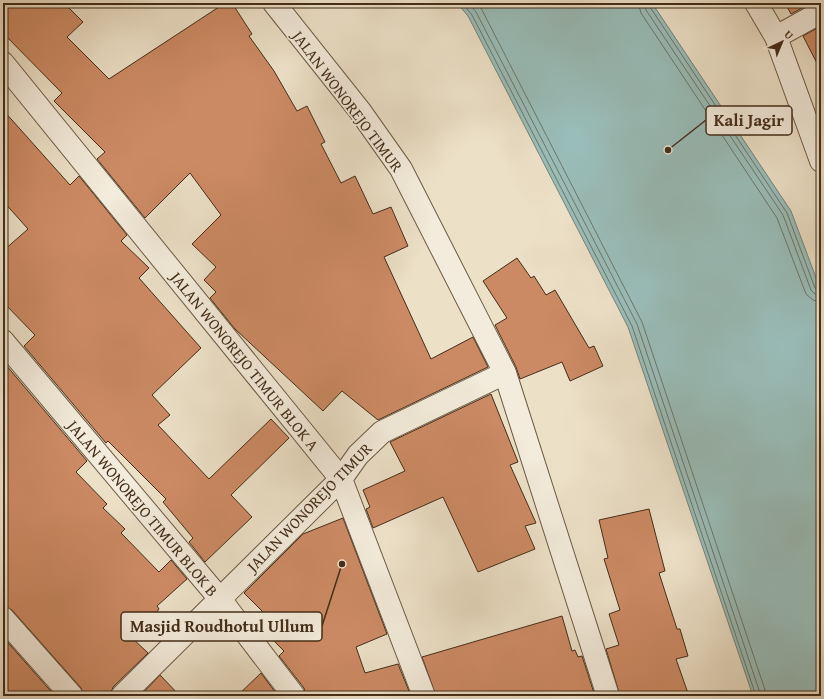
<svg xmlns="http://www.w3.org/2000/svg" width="824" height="699" viewBox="0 0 824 699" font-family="'Gentium Book Plus',serif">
<rect width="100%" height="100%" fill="#ece0c7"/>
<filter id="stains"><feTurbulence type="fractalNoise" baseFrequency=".005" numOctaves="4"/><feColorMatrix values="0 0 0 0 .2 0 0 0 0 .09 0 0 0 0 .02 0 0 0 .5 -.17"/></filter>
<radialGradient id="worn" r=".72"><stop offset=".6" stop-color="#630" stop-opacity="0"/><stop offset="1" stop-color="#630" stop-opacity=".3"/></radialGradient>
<path fill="#99bdb9" stroke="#778379" d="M457,3H652L791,211L821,291V696H753L628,327L468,16Z"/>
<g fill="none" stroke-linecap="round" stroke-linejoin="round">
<path stroke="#6e7569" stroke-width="1" d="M462,3L472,15L632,326L756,696
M469,3L476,12L637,324L761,696
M477,3L482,10L642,322L767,696
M638,3L641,13L777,218L806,294L813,300L821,302
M644,3L646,10L783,215L811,290L815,294L821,296
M649,3L650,7L787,213L815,288L821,291"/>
</g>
<path fill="#cc8a64" stroke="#432d19" d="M3,3H64L83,22L67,37L109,79L225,3H232L252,34L249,36L274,71L297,111L307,106L325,142L321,144L341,183L355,176L373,214L391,207L408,246L384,257L431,359L473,337L488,367L378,420L342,391L323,411L235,329L210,298L216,292L204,280L216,267L192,244L221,215L190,173L145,218L97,159L105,152L54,101L62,93L3,33Z
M785,3H811L791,14Z
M821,26V71L803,36Z
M3,110L70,185L79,176L127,235L121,241L149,268L139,278L201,348L152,395L170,415L158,425L209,479L271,419L289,438L231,495L252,517L205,562L189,542L193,538L163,502L166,499L108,441L106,443L24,346L35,335L3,302V251L28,229L3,201Z
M517,258L531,278L534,276L546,295L555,290L589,348L594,346L603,366L570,381L562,362L520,379L516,367L495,325L507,318L483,281Z
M6,365L87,461L76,472L107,504L103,508L125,529L121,533L159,572L171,560L187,579L157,606L159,609L154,616L131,637L148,653L113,687L110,696H84L81,688L12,610L3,606V368Z
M491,394L518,462L510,465L536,523L525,526L535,549L478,572L443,497L373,528L366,509L370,507L363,490L405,471L390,442Z
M649,509L665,571L659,573L677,629H680L688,656L676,659L689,696H620L606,649L619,645L609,614L620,610L604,559L608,558L599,520Z
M343,518L387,634L356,647L365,673L398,664L411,696H306L304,688L279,656L284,651L269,636L278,627L244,593L303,534Z
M562,616L572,651L575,650L578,657L582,656L595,696H436L422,657Z
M3,637L55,696H3Z
M261,673L278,696H237Z
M160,675L180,696H140Z"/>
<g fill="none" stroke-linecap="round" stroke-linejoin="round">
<defs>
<path id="minor" d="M274,3L360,111L401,169L505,373L608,696
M756,3L776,37L821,161
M776,37L821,12
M3,63L341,479L424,696
M3,341L220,599L294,696
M3,618L72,696
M122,696L341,479L358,455L382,432L505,373"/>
</defs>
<use href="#minor" stroke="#6d5a44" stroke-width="24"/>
<use href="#minor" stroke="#f3ebdb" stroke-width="22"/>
</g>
<g text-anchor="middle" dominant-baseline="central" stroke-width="3.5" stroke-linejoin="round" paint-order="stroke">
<g font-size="16" fill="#432d19" stroke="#f3ebdb">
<text transform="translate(348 101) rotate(53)">JALAN WONOREJO TIMUR</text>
<text transform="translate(245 361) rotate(51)">JALAN WONOREJO TIMUR BLOK A</text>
<text transform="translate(309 507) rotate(-46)">JALAN WONOREJO TIMUR</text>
<text transform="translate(143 508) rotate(50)">JALAN WONOREJO TIMUR BLOK B</text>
</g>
</g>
<path fill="none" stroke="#432d19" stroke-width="1.5" d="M668 150L706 120M342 564L322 626"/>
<g fill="#432d19" stroke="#f3ebdb" stroke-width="1.5">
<circle cx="668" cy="150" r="4"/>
<circle cx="342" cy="564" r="4"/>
</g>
<g fill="#f3ebdb" stroke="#432d19" stroke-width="1.5">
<rect x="706" y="106" width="86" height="29" rx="4"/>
<rect x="121" y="612" width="201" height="29" rx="4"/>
</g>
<g font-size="17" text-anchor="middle" font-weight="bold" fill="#432d19">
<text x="749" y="126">Kali Jagir</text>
<text x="222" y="632">Masjid Roudhotul Ullum</text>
</g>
<rect width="824" height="699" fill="none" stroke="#ece0c7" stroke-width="16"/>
<rect x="4" y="4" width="816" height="691" fill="none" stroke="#432d19" stroke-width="2"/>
<rect x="8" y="8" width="808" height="683" fill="none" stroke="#432d19"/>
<g transform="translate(782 42) rotate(44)" stroke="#f3ebdb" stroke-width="3" paint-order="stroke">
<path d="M0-3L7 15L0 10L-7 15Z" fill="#432d19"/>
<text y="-6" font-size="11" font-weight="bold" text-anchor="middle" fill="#432d19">U</text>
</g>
<rect width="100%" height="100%" filter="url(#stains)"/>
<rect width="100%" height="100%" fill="url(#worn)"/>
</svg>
